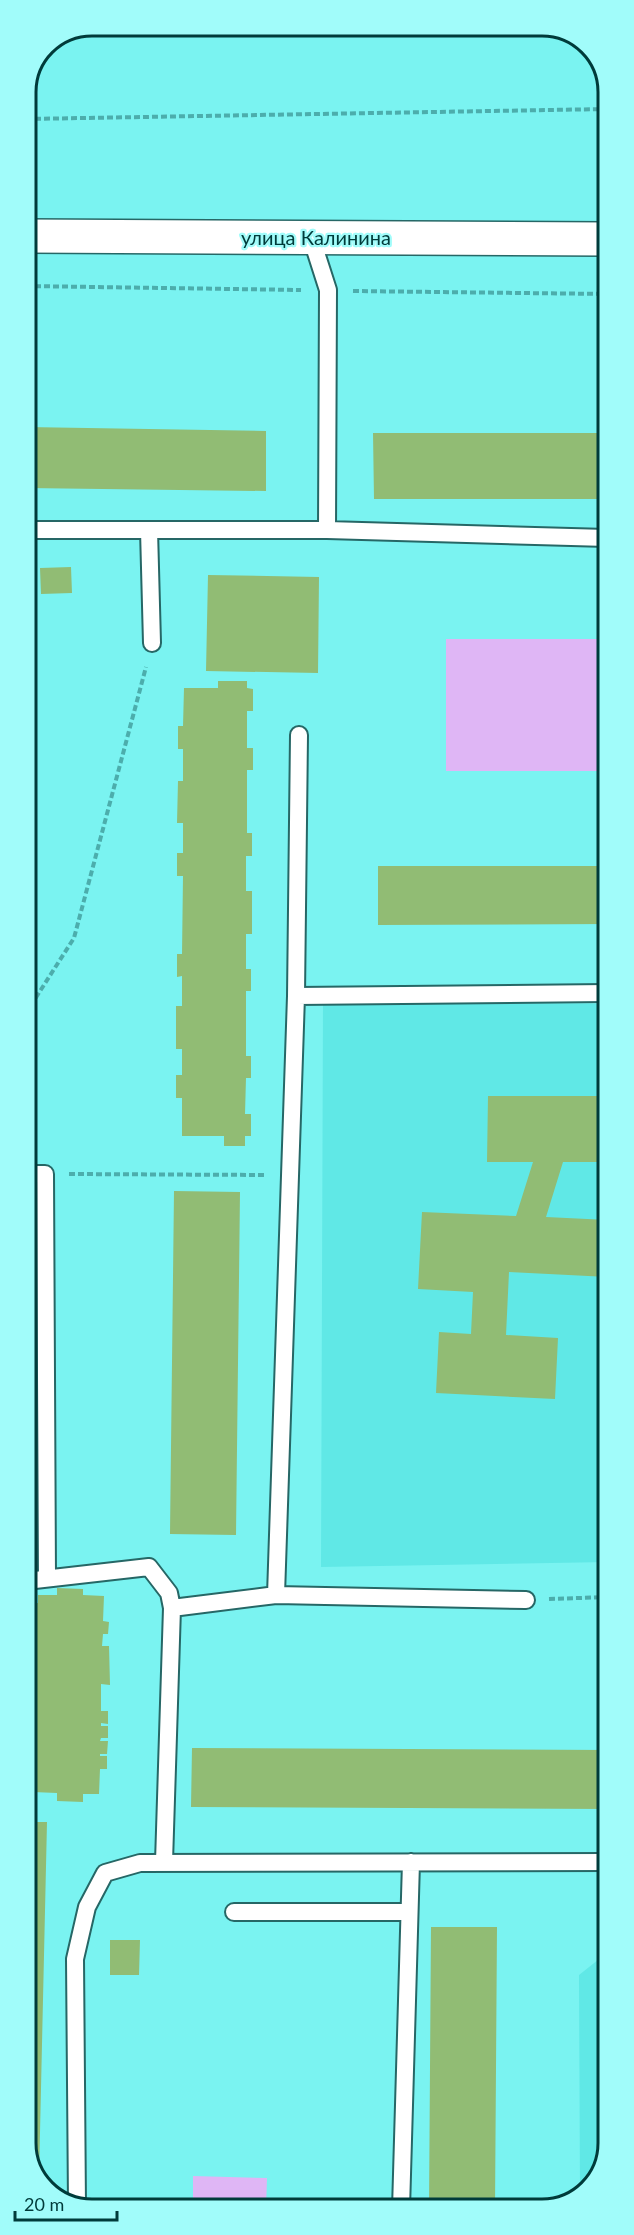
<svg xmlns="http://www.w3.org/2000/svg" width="634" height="2235" viewBox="0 0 634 2235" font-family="Lato,sans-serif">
<rect width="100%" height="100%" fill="#7af3f1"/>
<path fill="#60e8e6" d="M323,1002L608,1004V1562L321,1567Z
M608,1952V2143L592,2187L580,2194L579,1975Z"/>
<path fill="#dfb6f5" d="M446,639H608V771H446Z
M193,2176L267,2178L266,2209H193Z"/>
<path fill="#91bc74" d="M26,427L266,431V491L26,488Z
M373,433H607V499H374Z
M71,567L72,593L41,594L40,568Z
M208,575L319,577L318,673L206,671Z
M218,681H247V688L253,689V711H247V748H253V770H247V833H252V856H246V891H252V934H246V969H251V991H246V1056H251V1078H246L245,1114H251V1136H245V1146H224V1136H182V1098H176V1075H182V1049H176V1006H182V976L177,977V954H182L183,876H177V853H183V823H177L178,781H183V749H178V726H183L184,688H218Z
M378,866H608V924L378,925Z
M488,1096H608V1162H563L546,1217L608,1220V1277L509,1272L506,1335L558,1338L555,1399L436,1393L439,1332L471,1334L473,1292L418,1289L422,1212L516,1216L533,1162H487Z
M174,1191L240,1192L236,1535L170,1534Z
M57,1588L83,1589V1595L104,1596L103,1621L109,1622L108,1634H103L102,1646H109L110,1685L101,1684V1711H108V1724L101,1723V1726H108V1738H101L100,1741H108L107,1754H100V1756H107V1769H100L99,1794H83V1802L57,1801V1793L33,1792V1783H28V1771H34V1768H29V1755H34L29,1753V1740H35L29,1739V1727H27V1658H31L32,1631L37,1630H31L32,1618H37V1616L32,1615V1603H38V1595H57Z
M192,1748L608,1750V1809L191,1807Z
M27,1822H47L39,2177L27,2156Z
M431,1927H497L495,2208H429Z
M110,1940H140L139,1975H110Z"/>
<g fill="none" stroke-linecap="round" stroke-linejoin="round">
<defs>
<path id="lane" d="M26,530H327L328,290L311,237
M149,530L152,643
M327,530L607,538
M296,996L299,735
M26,1174H45L47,1578
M26,1581L149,1567L169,1593L172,1608
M276,1595L526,1600
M164,1862L172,1608L276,1595L296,996L608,993
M234,1912H408
M77,2205L75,1959L87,1907L105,1873L140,1863L608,1862
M401,2209L411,1862"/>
<path id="secondary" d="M26,236L607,239"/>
</defs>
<use href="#lane" stroke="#266766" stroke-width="20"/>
<use href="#secondary" stroke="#266766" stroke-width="36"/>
<path stroke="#4cadac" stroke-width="4" stroke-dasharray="6 3" stroke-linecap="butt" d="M26,119L607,109
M26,286L301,290
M353,291L607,294
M26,1013L74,938L146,667
M69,1174L265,1175
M549,1599L608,1597"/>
<use href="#lane" stroke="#fff" stroke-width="16"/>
<use href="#secondary" stroke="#fff" stroke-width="33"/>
</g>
<g text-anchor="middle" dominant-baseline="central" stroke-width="4.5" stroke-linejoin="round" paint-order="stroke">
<g font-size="20" fill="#003b3a" stroke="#a1fcfa">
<text x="316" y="237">улица Калинина</text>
</g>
</g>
<path d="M0 0H634V2235H0ZM92 36H542A56 56 0 0 1 598 92V2143A56 56 0 0 1 542 2199H92A56 56 0 0 1 36 2143V92A56 56 0 0 1 92 36Z" fill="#a1fcfa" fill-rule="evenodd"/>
<path fill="none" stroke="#003b3a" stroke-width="3" d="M92 36H542A56 56 0 0 1 598 92V2143A56 56 0 0 1 542 2199H92A56 56 0 0 1 36 2143V92A56 56 0 0 1 92 36Z"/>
<path d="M15 2211v9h102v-9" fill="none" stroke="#003b3a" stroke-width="3"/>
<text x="24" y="2211" font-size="18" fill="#003b3a" stroke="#a1fcfa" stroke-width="4.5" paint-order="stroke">20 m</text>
</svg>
